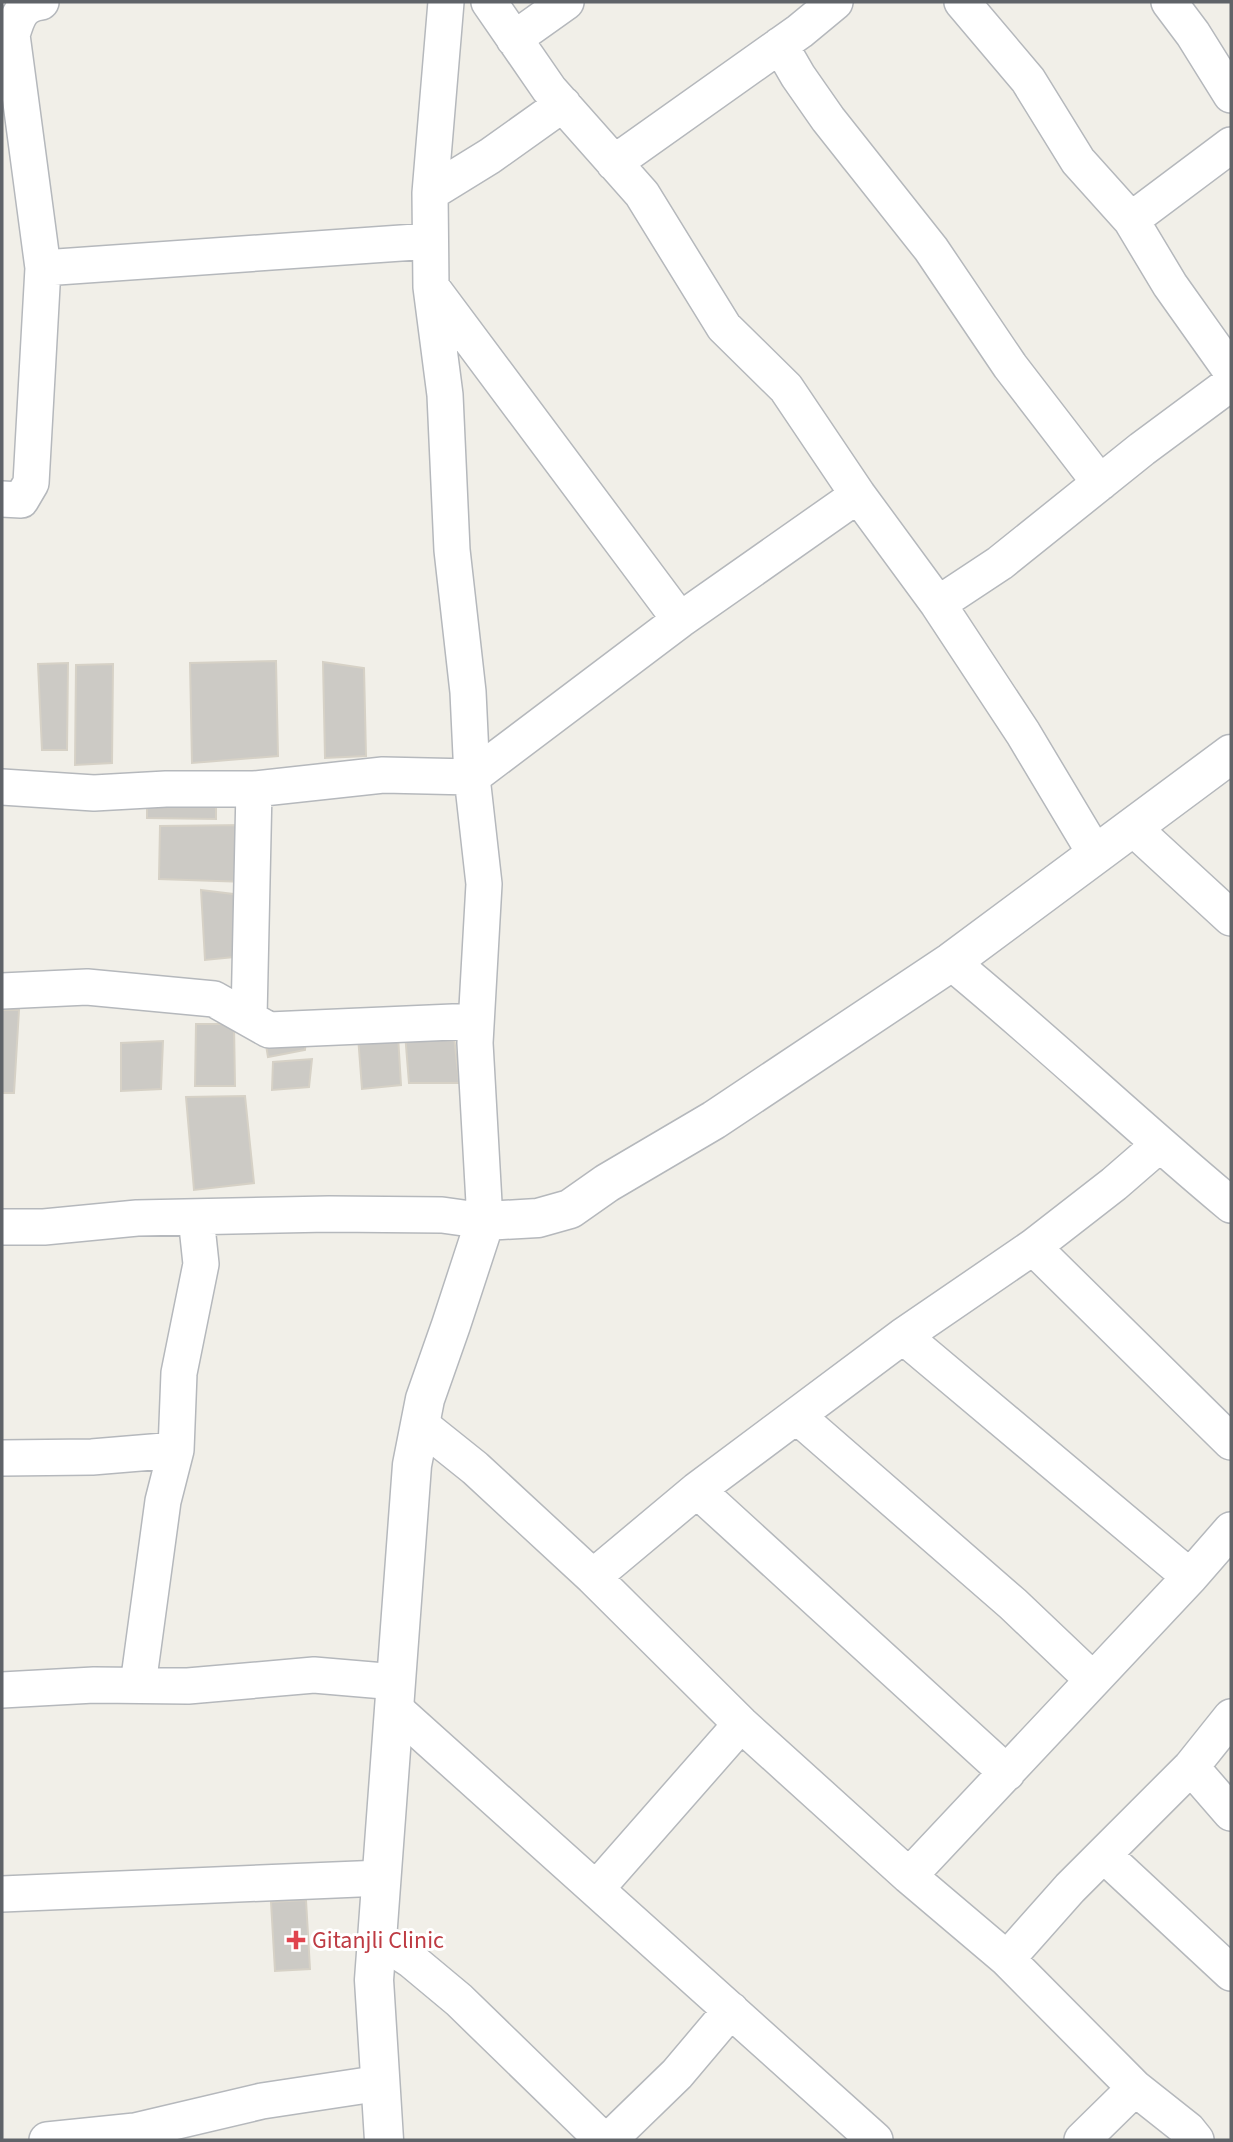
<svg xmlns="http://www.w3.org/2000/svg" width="1233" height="2142" viewBox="0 0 1233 2142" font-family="'Source Sans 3',sans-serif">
<rect width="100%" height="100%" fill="#f1efe8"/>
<path fill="#cccac5" stroke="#d6d1c6" stroke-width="2" d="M276,661L278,756L192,763L190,663Z
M323,662L364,668L366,756L325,758Z
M68,663L67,750H42L38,664Z
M113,664L112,763L75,765L76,665Z
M147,799H216V819L147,818Z
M246,825V882L159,879L160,826Z
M201,890L241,895L244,956L205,960Z
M2,1010H19L14,1093H2Z
M196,1024H234L235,1086H195Z
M405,1033L454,1036L459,1083H409Z
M358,1036H398L401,1085L362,1089Z
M306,1038L305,1050L268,1057L265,1039Z
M163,1041L161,1089L121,1091V1043Z
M312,1059L309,1087L272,1090L273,1062Z
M245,1096L254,1183L194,1190L186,1097Z
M306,1900L310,1969L275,1971L271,1902Z"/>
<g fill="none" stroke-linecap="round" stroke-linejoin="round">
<defs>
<path id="minor" d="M41,2C21,4 17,18 12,35L43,268
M489,2L549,89L642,194L724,327L786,388L858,495L938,604L1023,733L1096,855
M962,2L1028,80L1078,161L1131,220L1170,285L1231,371
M1169,2L1193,34L1231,95
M514,39L566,2
M780,45L798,76L828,119L931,249L1010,366L1100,483
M614,163L800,31L835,2
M430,193L446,2
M1131,220L1231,145
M433,289L680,620
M2,499L21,500L31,483L43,268L430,241
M938,604L1000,563L1142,449L1231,383
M472,777L468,692L452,550L445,395L431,287L430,193L490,156L563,104
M472,777L680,620L858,495
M2,787L94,793L166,789H254L383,775L472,777L484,884L475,1043L485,1221L442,1215L329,1214L137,1218L44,1227H2
M1132,827L1231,918
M951,962C1046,1040 1136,1126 1231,1205
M2,991L87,987L214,999L269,1030L476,1021
M249,1018L254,789
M1033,1247L1231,1442
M903,1336L1190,1577
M797,1416L1013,1604L1093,1680
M420,1424L475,1468L593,1577L741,1724L909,1876L1007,1959L1135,2088L1188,2130L1196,2140
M176,1450L179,1373L201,1264L196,1217
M2,1458L92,1457L176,1450L163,1501L138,1685
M697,1490L1007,1773
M593,1577L697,1490L903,1336L1033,1247L1114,1184L1159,1145
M2,1690L94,1685L188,1686L314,1675L396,1682
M394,1708L875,2140
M1191,1767L1231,1813
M1104,1855L1231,1973
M909,1876L1190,1577L1231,1530
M597,1888L741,1724
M2,1894L382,1878
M377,1938L411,1960L459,2000L603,2140
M1007,1959L1070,1888L1191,1767L1231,1717
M47,2140L135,2131L262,2101L381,2083
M609,2140L677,2074L731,2010
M1082,2140L1135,2088"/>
<path id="tertiary" d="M384,2140L374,1980L412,1465L425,1399L451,1325L485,1221L538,1218L570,1209L607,1183L714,1120L951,962L1231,754"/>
</defs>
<use href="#minor" stroke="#b5b8bc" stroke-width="38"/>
<use href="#tertiary" stroke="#b5b8bc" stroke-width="41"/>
<use href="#minor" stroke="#fff" stroke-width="35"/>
<use href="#tertiary" stroke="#fff" stroke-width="38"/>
</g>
<path fill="#e0444e" stroke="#fff" stroke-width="2.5" d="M292.5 1929.5h7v7h7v7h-7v7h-7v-7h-7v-7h7z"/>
<g text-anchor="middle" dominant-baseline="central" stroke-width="6" stroke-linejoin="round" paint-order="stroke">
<g font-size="24" fill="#be3a42" stroke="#fff" text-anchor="start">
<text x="312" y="1940">Gitanjli Clinic</text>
</g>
</g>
<rect width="1233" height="2142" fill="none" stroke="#5f6368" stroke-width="7"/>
</svg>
